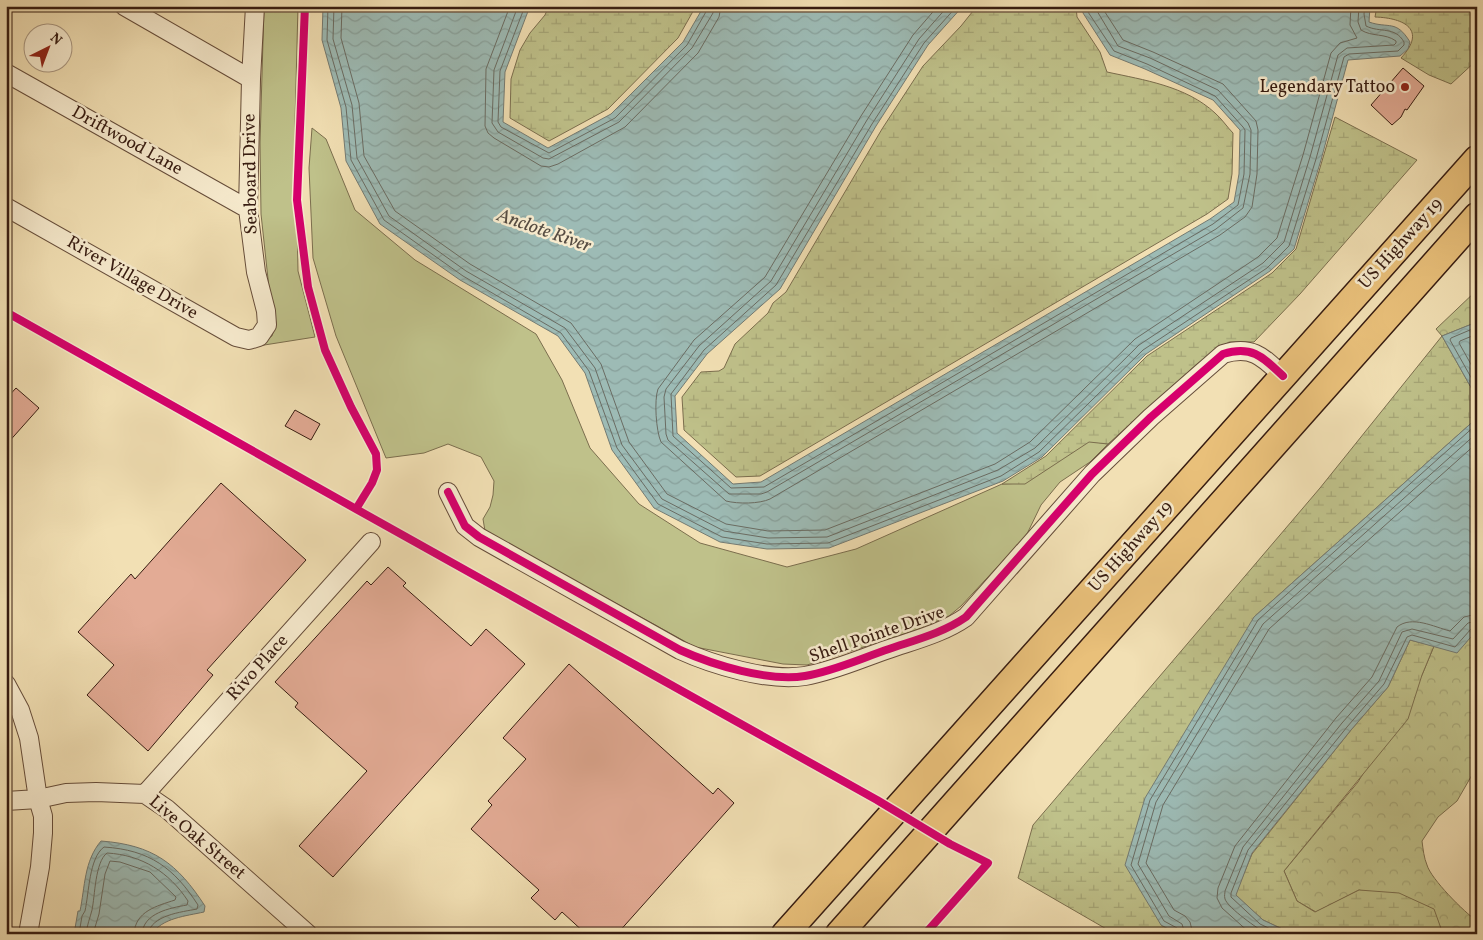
<svg xmlns="http://www.w3.org/2000/svg" width="1483" height="940" viewBox="0 0 1483 940" font-family="Vollkorn,serif">
<defs>
<pattern id="forest-crowns" width="20" height="18" patternUnits="userSpaceOnUse" patternTransform="scale(1.25)"><rect width="20" height="18" fill="#bfc18a"/><path d="M2 6a3 3 0 1 1 6 0M12 15a3 3 0 1 1 6 0" fill="none" stroke="#a5a576"/></pattern>
<pattern id="wetland-marsh" width="20" height="14" patternUnits="userSpaceOnUse" patternTransform="scale(1.25)"><rect width="20" height="14" fill="#bfc18a"/><path d="M1 5h8M5 5V1M11 12h8M15 12V8" fill="none" stroke="#a5a576"/></pattern>
<pattern id="water-waves" width="16" height="10" patternUnits="userSpaceOnUse" patternTransform="scale(1.25)"><rect width="16" height="10" fill="#9dbbb5"/><path d="M0 5q4-4 8 0t8 0" fill="none" stroke="#88a09b"/></pattern>
</defs>
<rect width="100%" height="100%" fill="#f2e0b4"/>
<filter id="stains"><feTurbulence type="fractalNoise" baseFrequency=".004" numOctaves="4"/><feColorMatrix values="0 0 0 0 .2 0 0 0 0 .09 0 0 0 0 .02 0 0 0 .5 -.17"/></filter>
<radialGradient id="worn" r=".72"><stop offset=".6" stop-color="#630" stop-opacity="0"/><stop offset="1" stop-color="#630" stop-opacity=".3"/></radialGradient>
<path fill="#bfc18a" stroke="#7b6e4e" d="M264,6H298L295,122L298,271L315,337L258,346L272,336L276,323L269,288L261,214L260,143Z
M312,128L326,139L355,210L415,260L536,334L562,380L590,448L639,504L700,543L787,567L856,549L1002,484L1025,483L1089,441L1108,444L1090,462L1060,482L1041,505L1026,536L961,606L949,616L914,631L807,665L783,664L695,647L485,531L483,519L490,507L493,495L494,481L481,457L448,444L424,453L386,458L336,336L313,258L309,168Z"/>
<path fill="url(#forest-crowns)" stroke="#7b6e4e" d="M1477,290V322L1442,336L1436,329Z
M1477,630V770L1472,775L1457,801L1438,817L1422,841C1423,849 1424,858 1427,865C1431,879 1464,912 1477,921V934H1443L1433,909L1359,890L1316,912L1297,901L1284,871L1358,782L1422,675L1434,646L1457,652Z"/>
<path fill="url(#wetland-marsh)" stroke="#7b6e4e" d="M549,6H696L678,38L608,109L549,141L510,118L511,79L520,50L530,33L545,15Z
M977,6H1076L1077,17L1100,52L1107,72C1144,80 1186,86 1215,113C1222,119 1227,127 1233,133L1232,174L1228,199L1207,214L760,476L736,477L684,430L682,397L701,372L719,371L724,368L735,344L768,313L773,303L786,292L882,129L923,66L961,26Z
M1377,6H1477V60L1451,84L1429,75L1401,58C1427,30 1405,18 1375,17Z
M1335,117L1417,160L1300,294L1254,342H1229L1197,364L1108,444L1089,442L1025,484H1002L1046,456L1147,356L1272,273L1296,249Z
M1442,336L1477,398V418L1254,617L1161,925L1178,934H1115L1018,878L1033,825L1320,488Z
M1410,640L1434,646L1422,675L1408,719L1284,871L1297,901L1315,912L1359,890L1399,893L1434,909L1443,934H1293L1263,920L1235,895L1252,854L1351,730L1388,687Z"/>
<path fill="url(#water-waves)" stroke="#747b73" d="M323,6H530L505,72L503,122L548,148L611,114L683,42L704,6H963L928,45L876,126L780,289L707,354L675,396L677,433L733,484L761,482L1210,219L1234,202L1239,174L1240,130L1213,100L1145,69L1110,55L1083,13L1082,6H1370L1369,22C1389,29 1396,19 1410,42L1408,49L1400,56L1348,60L1321,160L1294,249L1270,271L1146,354L1042,457L1003,481L829,548L767,549L720,542L654,508L612,450L585,373L558,336L460,280L380,224L346,161L341,108L322,40Z
M1477,322V398L1442,336Z
M1477,418V630L1457,653L1410,640L1388,687L1351,730L1252,853L1236,895L1263,920L1293,934H1178L1161,925L1125,865L1145,798L1254,617Z
M101,841C153,845 177,863 205,906L204,912C186,916 162,918 152,934H74L78,911H80C85,887 84,861 101,841Z"/>
<g fill="none" stroke-linecap="round" stroke-linejoin="round">
<path stroke="#6a6c63" stroke-width="1" d="M328,6L327,40L346,107L351,160L384,220L463,276L561,333L589,371L617,448L658,504L722,537L767,544L828,543L1001,476L1039,452L1143,350L1267,268L1289,246L1316,159L1344,57L1349,54L1398,51L1404,45V42C1395,26 1380,33 1366,26L1364,14L1365,6
M334,6L333,39L352,105L357,158L389,216L466,271L565,328L595,368L622,445L662,499L724,531L768,538L827,537L998,470L1035,448L1139,345L1263,263L1284,242L1310,157L1338,55L1347,48L1394,45L1396,43V41C1385,33 1372,37 1361,30L1358,22L1359,6
M342,6L341,38L359,103L364,156L395,211L470,264L571,323L601,364L629,442L667,494L726,524L768,531L825,530L995,464L1030,442L1135,339L1258,257L1277,238L1303,155L1331,53L1340,43L1357,38L1350,25L1351,6
M510,6L486,69L485,126L488,133L494,138L541,166L549,167L558,164L625,127L698,53L719,17L721,6
M518,6L494,70L492,123L498,132L543,158L549,159L619,122L692,48L713,13L714,6
M525,6L500,71L498,122L501,127L549,153L615,118L687,45L707,10L708,6
M938,6L913,35L861,116L765,277L694,340L658,389C654,400 656,431 661,442L726,501C738,504 759,504 770,499L1220,235L1245,217L1252,207L1257,174L1258,130L1256,121L1223,84L1153,52L1123,40L1101,6
M948,6L919,39L867,120L771,281L699,346L666,389L664,397L666,434L668,440L729,494H761L767,492L1216,229L1243,208L1250,174L1251,130L1248,123L1218,90L1150,58L1118,46L1094,6
M957,6L924,43L872,124L776,285L704,350L671,394L673,436L731,488L764,487L1213,224L1238,205L1244,174L1245,130L1243,127L1215,96L1147,64L1114,51L1088,12L1087,6
M1477,327L1451,338L1450,340L1477,388
M1477,334L1460,341L1459,343L1477,375
M79,934L82,916L85,911C89,893 89,858 104,847C150,850 174,868 198,905L197,909C182,912 151,915 148,934
M86,934C87,925 90,918 92,910C95,896 95,862 107,853C142,855 169,872 188,901L187,905C170,908 143,913 142,934
M93,934L99,914L105,874L110,861L120,862L150,872L176,897L175,900C157,906 135,911 134,934
M1179,934L1177,928L1164,921L1131,865L1150,800L1258,620L1477,424
M1185,934L1182,924L1169,916L1138,864L1156,802L1263,624L1477,433
M1193,934L1190,922L1185,916L1174,910L1146,863L1163,805L1269,629L1477,443
M1251,934L1222,908L1217,898L1218,888L1235,846L1336,718L1372,677L1397,627C1412,615 1434,627 1450,631L1464,617L1477,614
M1267,934C1258,929 1228,908 1225,899C1224,895 1225,894 1225,891L1243,847L1342,723L1379,681L1402,632L1412,629L1453,639L1468,623L1477,621
M1281,934L1260,924L1231,897V893L1248,850L1347,727L1384,684L1407,637L1412,635L1455,647L1471,629L1477,628"/>
</g>
<path fill="#e3ab95" stroke="#371c11" d="M1403,68L1424,86L1407,110L1405,109L1401,117L1392,125L1371,105Z
M16,388L39,408L6,445V399Z
M295,410L320,424L311,440L285,426Z
M221,483L306,560L207,670L213,675L148,751L87,695L114,665L78,632L131,574L135,579Z
M388,567L406,583L403,586L471,646L486,629L525,664L333,877L299,846L367,771L295,707L298,703L275,682L367,581L371,585Z
M569,664L713,794L718,788L734,803L617,934H586L562,912L555,920L531,898L539,890L471,829L492,805L488,801L526,759L503,738Z"/>
<g fill="none" stroke-linecap="round" stroke-linejoin="round">
<defs>
<path id="minor" d="M124,6L251,79
M6,73L248,209
M6,207L236,337L249,340L259,337L267,325L266,311L256,272L248,209L251,79L255,6
M448,492L465,526L479,537L680,650C713,665 769,682 805,676C834,671 862,658 889,649C915,640 943,633 966,617L1092,474L1151,417L1223,354C1252,345 1263,357 1283,376
M6,684L20,710L29,738L38,799L43,816V833L40,867L28,934
M145,794L371,542
M6,801L38,799L66,793L96,792L145,794L167,809L308,934"/>
<path id="highway" d="M785,934L1477,159
M839,934L1477,216"/>
</defs>
<use href="#minor" stroke="#664d3a" stroke-width="20"/>
<use href="#highway" stroke="#371c11" stroke-width="29"/>
<use href="#minor" stroke="#f7ebce" stroke-width="18"/>
<use href="#highway" stroke="#e9c07a" stroke-width="26"/>
<defs>
<path id="cycleway" d="M305,6L297,200L308,287L325,350L351,407L376,454L377,470L372,483L356,509
M6,312L356,509L877,800L950,844L988,863L925,934
M448,492L465,526L479,537L680,650C713,665 769,682 805,676C834,671 862,658 889,649C915,640 943,633 966,617L1092,474L1151,417L1223,354C1252,345 1263,357 1283,376"/>
</defs>
<use href="#cycleway" stroke="#f7ebce" stroke-width="11"/>
<use href="#cycleway" stroke="#d6006c" stroke-width="8"/>
</g>
<circle fill="#8f2418" stroke="#f7ebce" stroke-width="2" cx="1405" cy="87" r="5"/>
<g text-anchor="middle" dominant-baseline="central" stroke-width="5" stroke-linejoin="round" paint-order="stroke">
<g font-size="18" fill="#371c11" stroke="#f7ebce" text-anchor="end">
<text x="1395" y="87">Legendary Tattoo</text>
</g>
<g font-size="18" fill="#371c11" stroke="#f7ebce">
<text transform="translate(127 141) rotate(29)">Driftwood Lane</text>
<text transform="translate(251 174) rotate(-91)">Seaboard Drive</text>
<text transform="translate(1401 244) rotate(-48)">US Highway 19</text>
<text transform="translate(132 278) rotate(30)">River Village Drive</text>
<text transform="translate(1131 547) rotate(-48)">US Highway 19</text>
<text transform="translate(877 635) rotate(-19)">Shell Pointe Drive</text>
<text transform="translate(258 668) rotate(-48)">Rivo Place</text>
<text transform="translate(197 838) rotate(40)">Live Oak Street</text>
</g>
<g font-size="19" font-style="italic" fill="#564c42" stroke="#f7ebce">
<text transform="translate(544 231) rotate(19)">Anclote River</text>
</g>
</g>
<rect width="1483" height="940" fill="none" stroke="#f2e0b4" stroke-width="25"/>
<rect x="8" y="8" width="1468" height="925" fill="none" stroke="#371c11" stroke-width="2.5"/>
<rect x="12" y="12" width="1458" height="915" fill="none" stroke="#371c11"/>
<g transform="translate(48 48) rotate(42)"><circle r="24" fill="#f7ebce" stroke="#aa9882"/>
<path d="M0-4L9 19L0 12L-9 19Z" fill="#8f2418"/>
<text y="-8" font-size="14" font-weight="bold" text-anchor="middle" fill="#371c11">N</text>
</g>
<rect width="100%" height="100%" filter="url(#stains)"/>
<rect width="100%" height="100%" fill="url(#worn)"/>
</svg>
